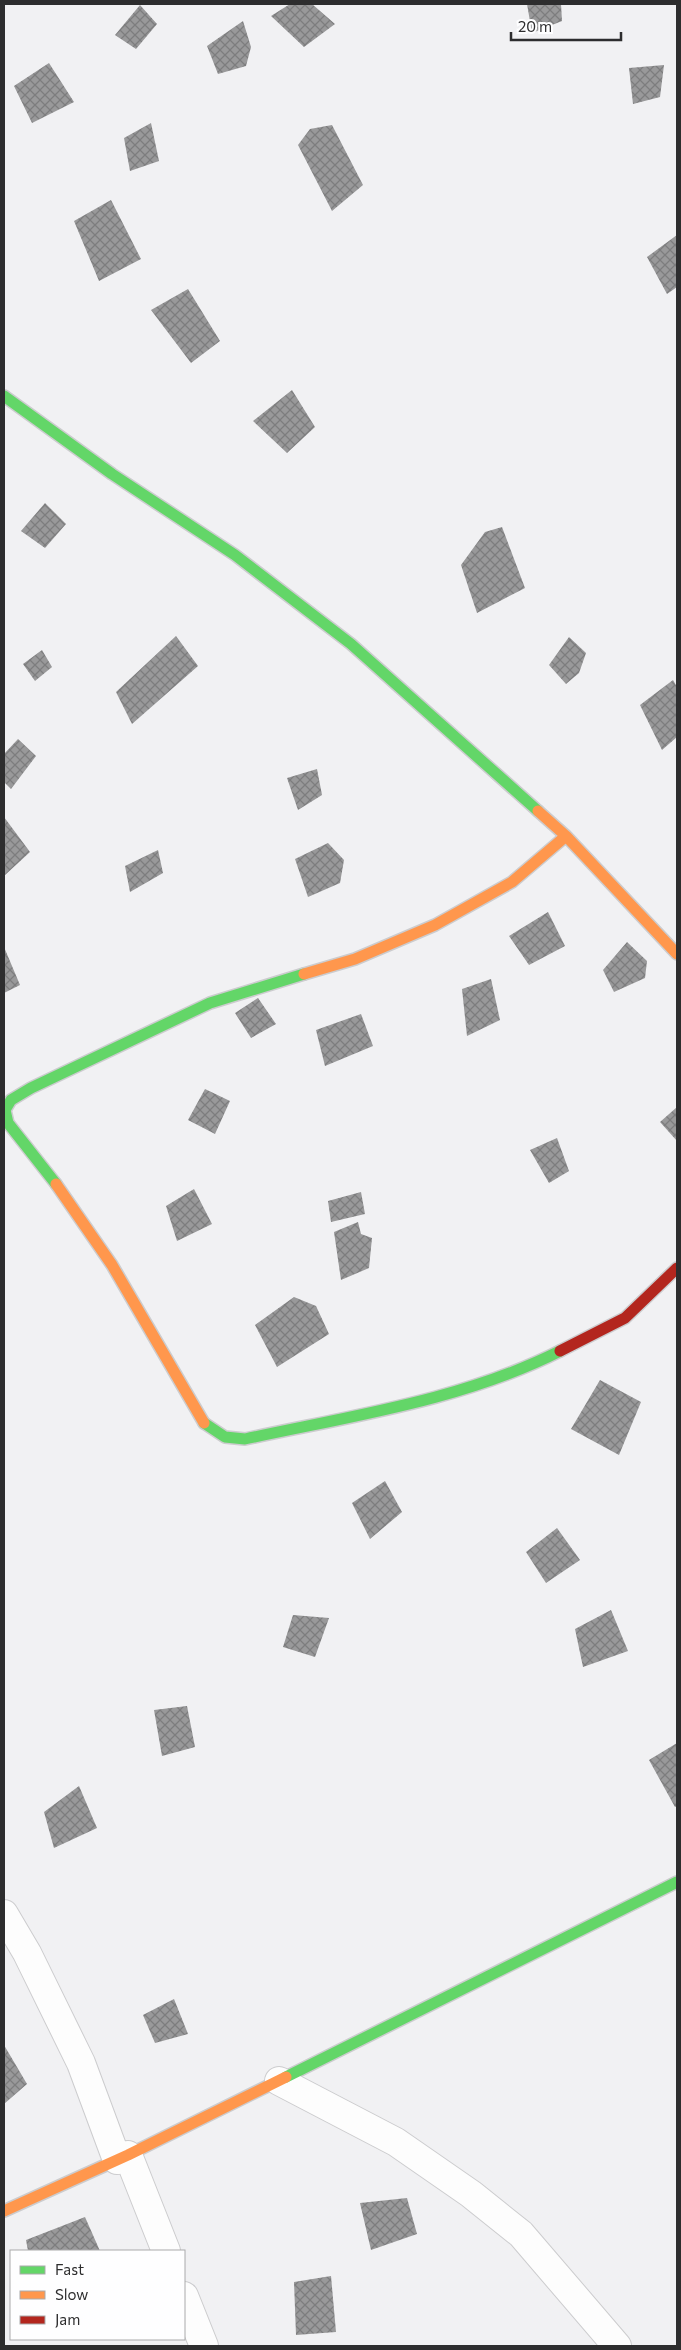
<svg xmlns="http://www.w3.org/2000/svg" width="681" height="2350" viewBox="0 0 681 2350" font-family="Commissioner,sans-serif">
<defs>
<pattern id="building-cross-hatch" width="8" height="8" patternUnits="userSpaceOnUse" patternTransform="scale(1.25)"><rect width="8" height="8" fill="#99999a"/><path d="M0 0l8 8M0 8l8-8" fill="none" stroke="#7d7d7e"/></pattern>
</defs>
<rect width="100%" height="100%" fill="#f1f1f3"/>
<path fill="url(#building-cross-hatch)" d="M290,4H312L335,24L304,47L271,16Z
M527,4H561L562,21L532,33Z
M140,5L157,24L136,49L115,35Z
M243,21L251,47L246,66L218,74L207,46Z
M49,63L74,102L32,123L14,86Z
M664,65L660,97L633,104L629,68Z
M151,123L159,161L130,171L124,138Z
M332,125L363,185L332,211L298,145L310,129Z
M111,200L141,259L99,281L74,221Z
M677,235V287L667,294L647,257Z
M188,289L220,341L191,363L151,310Z
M292,390L315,427L287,453L253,421Z
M45,503L66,524L45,548L21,531Z
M502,527L525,588L477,613L461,565L485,532Z
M176,636L198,666L132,724L116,692Z
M569,637L586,653L579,673L566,684L549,665Z
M42,650L52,667L35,681L23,664Z
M673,680L677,687V737L662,750L640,705Z
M18,739L36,756L11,789L4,782V754Z
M317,769L322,795L298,810L287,778Z
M4,817L30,852L4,876Z
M328,843L344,860L340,883L308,897L295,859Z
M158,850L163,873L130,892L125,866Z
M548,912L565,946L529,965L509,936Z
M627,942L647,961L645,978L614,992L603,970Z
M4,947L20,985L4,993Z
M491,979L500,1020L467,1036L462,989Z
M258,998L276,1024L251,1038L235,1013Z
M361,1014L373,1046L325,1066L316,1030Z
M205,1089L230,1101L215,1134L188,1120Z
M677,1107V1141L660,1122Z
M557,1138L569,1171L549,1183L530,1150Z
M194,1189L212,1224L177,1241L166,1206Z
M361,1192L365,1214L331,1222L328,1201Z
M358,1222L361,1234L372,1238L369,1268L341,1280L334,1232Z
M294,1297L316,1306L329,1334L277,1367L255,1325Z
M600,1380L641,1402L619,1455L571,1429Z
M385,1481L402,1512L370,1539L352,1503Z
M557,1528L580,1560L546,1583L526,1552Z
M611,1610L628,1651L583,1667L575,1629Z
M293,1615L329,1618L315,1657L283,1647Z
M187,1706L195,1747L162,1756L154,1710Z
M677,1743V1806L675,1807L649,1760Z
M79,1786L97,1828L54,1848L44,1812Z
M174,1999L188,2034L155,2043L143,2015Z
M4,2045L27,2084L4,2104Z
M407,2198L417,2234L371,2250L360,2203Z
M85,2217L100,2251H28L26,2240Z
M331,2276L336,2332L296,2335L294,2282Z"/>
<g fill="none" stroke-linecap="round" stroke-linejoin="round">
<defs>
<path id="street" d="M4,1914L27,1953L81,2063L117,2160
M279,2081L396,2142L471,2194L521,2234L617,2346
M128,2155L166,2251
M184,2296L204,2346"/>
<path id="fast" d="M4,396L112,474L235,555L351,644L538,811
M56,1184L8,1123L5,1110L11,1100L31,1088L210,1003L304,974
M204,1423L225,1437L245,1439C351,1416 463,1400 560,1351
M286,2077L677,1882"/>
<path id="slow" d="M538,811L566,836L677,954
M304,974L355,959L435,925L512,882L566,836
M56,1184L112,1265L204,1423
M4,2211L128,2155L286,2077"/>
<path id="jam" d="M560,1351L625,1318L677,1268"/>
</defs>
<use href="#street" stroke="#ccccce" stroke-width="30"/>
<use href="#fast" stroke="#ccccce" stroke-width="14"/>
<use href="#slow" stroke="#ccccce" stroke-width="14"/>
<use href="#jam" stroke="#ccccce" stroke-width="14"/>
<use href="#street" stroke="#fdfdfd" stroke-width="28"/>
<use href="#fast" stroke="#63d668" stroke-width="11"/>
<use href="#slow" stroke="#ff974d" stroke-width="11"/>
<use href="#jam" stroke="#b3261e" stroke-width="11"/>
</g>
<rect width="681" height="2350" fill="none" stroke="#2d2d2e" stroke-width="10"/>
<rect x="10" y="2250" width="175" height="90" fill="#fefeff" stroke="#aaaaab"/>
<rect x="20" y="2266" width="25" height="8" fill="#63d668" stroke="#aaaaab"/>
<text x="55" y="2275" font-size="15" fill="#2d2d2e">Fast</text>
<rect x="20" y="2291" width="25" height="8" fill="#ff974d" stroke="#aaaaab"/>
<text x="55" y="2300" font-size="15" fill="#2d2d2e">Slow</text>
<rect x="20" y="2316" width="25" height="8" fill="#b3261e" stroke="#aaaaab"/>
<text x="55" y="2325" font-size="15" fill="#2d2d2e">Jam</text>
<path d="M511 32v8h110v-8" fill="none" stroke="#2d2d2e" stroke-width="2.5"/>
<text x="518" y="32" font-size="15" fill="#2d2d2e" stroke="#fefeff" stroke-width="4" paint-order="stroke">20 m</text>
</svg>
